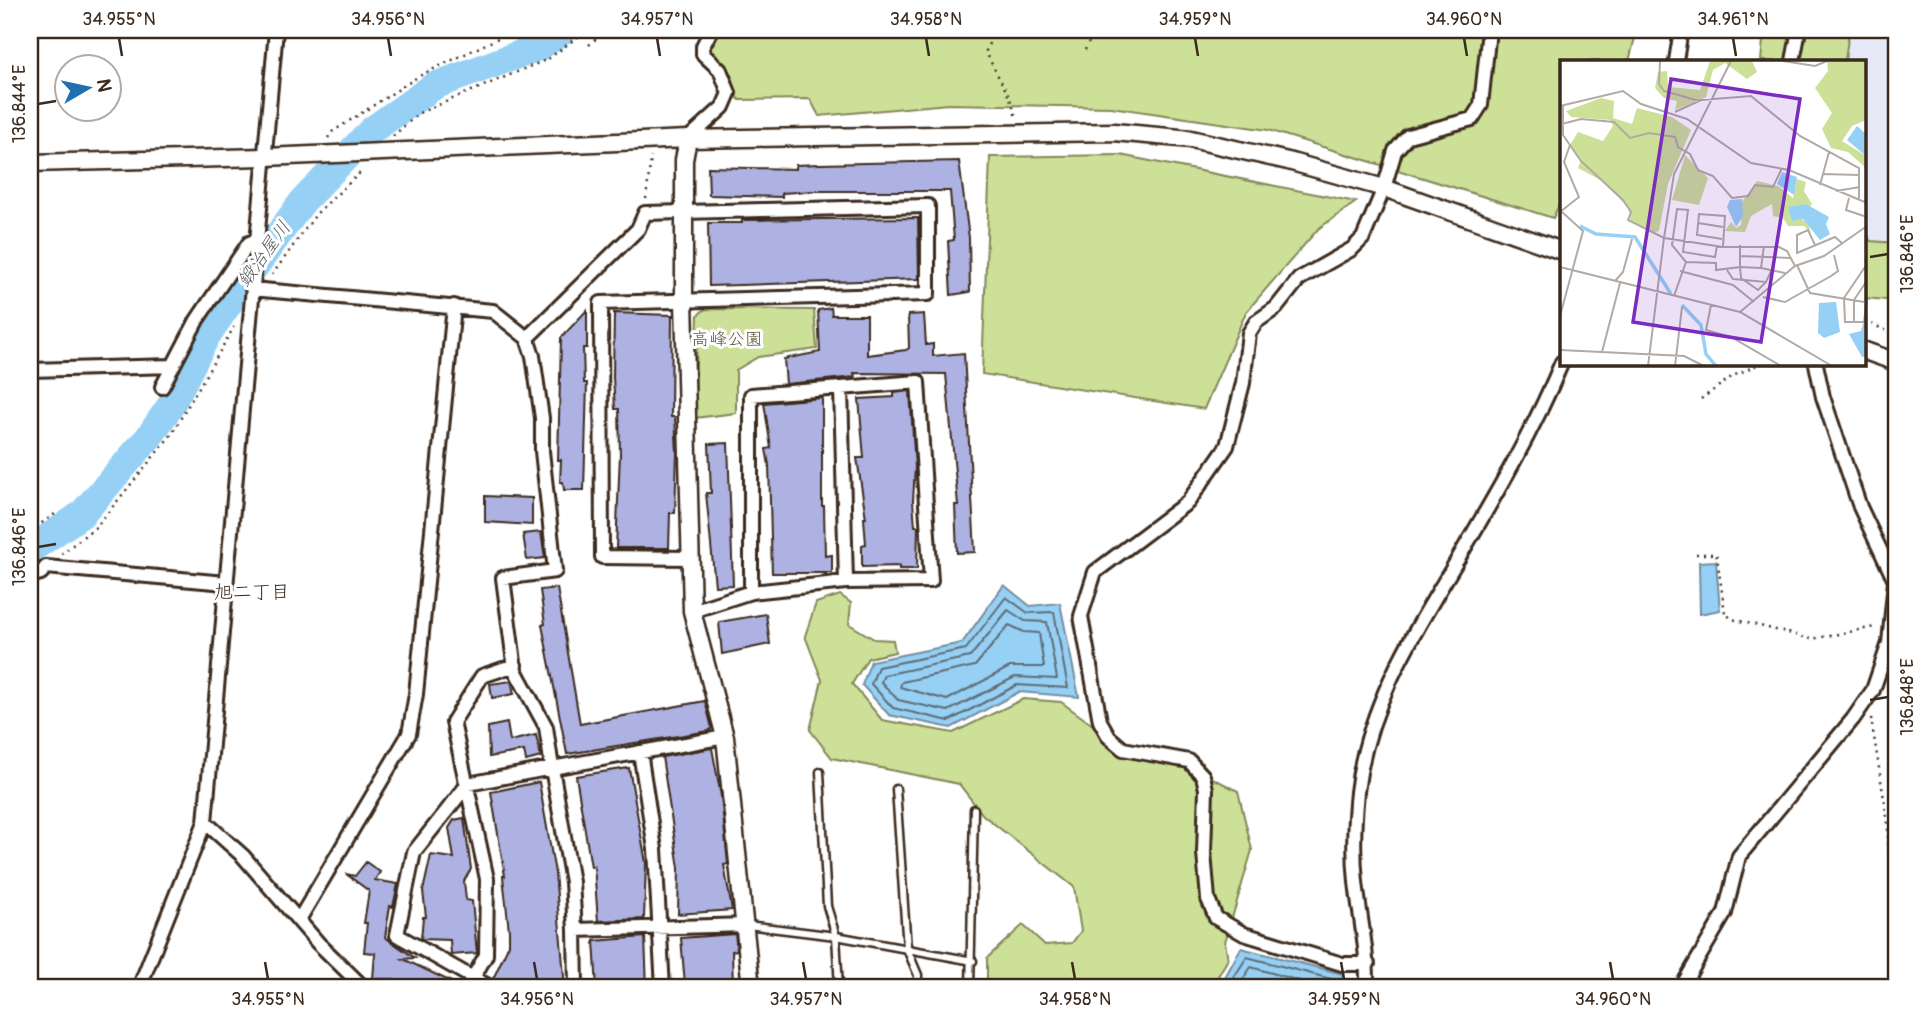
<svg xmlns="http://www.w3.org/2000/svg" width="1926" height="1018" viewBox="0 0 1926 1018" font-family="Pangolin,'Klee One',sans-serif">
<rect width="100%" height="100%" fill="#fff"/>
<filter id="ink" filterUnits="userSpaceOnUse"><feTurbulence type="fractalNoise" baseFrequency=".0143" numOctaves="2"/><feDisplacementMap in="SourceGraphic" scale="14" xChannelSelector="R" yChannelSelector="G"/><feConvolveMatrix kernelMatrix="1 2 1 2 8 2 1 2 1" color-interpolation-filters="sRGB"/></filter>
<g filter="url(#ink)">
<path fill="#e6e8f7" d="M1849,30H1896V277L1881,276L1865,225V61H1845Z"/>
<path fill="#cce197" stroke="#84865a" stroke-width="2" d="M722,30H1637L1629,61H1562V198L1553,218L1268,130L1111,107L948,104L819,116L810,99L740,100L735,96L731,74L709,50Z
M1764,30H1849L1845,61H1761Z
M1120,155L1356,202L1318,229L1246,312L1204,409L982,374L990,157Z
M1865,225L1870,241L1896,243V301L1865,298Z
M705,309L814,310L817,349L758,357L736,370V413L694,418L698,315Z
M840,595L851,603L849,624L874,639L893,640L895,652L868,658L852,684L882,720L953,733L1023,699L1061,702L1097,728L1124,754L1187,765L1238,791L1252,850L1225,942L1228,959L1211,988H987V958L1023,925L1045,945L1072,943L1081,931L1074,887L983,815L959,784L832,758L810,730L822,680L805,636L816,603Z"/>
<path fill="#96d0f5" stroke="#728e9f" stroke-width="2" d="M1716,561L1720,610L1700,614L1699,562Z
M1004,585L1030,606L1060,603L1079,697L1019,692L951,728L889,715L862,685L871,661L962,643Z
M1241,948L1343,974L1339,988H1219Z"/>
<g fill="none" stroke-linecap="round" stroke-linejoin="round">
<path stroke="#5f6c74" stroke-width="2" d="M1006,597L1028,613L1054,612L1068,688L1017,685L949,721L893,708L871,684L878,667L966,649Z
M1008,610L1025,621L1047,622L1057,679L1015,677L948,711L898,700L881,682L884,675L970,657Z
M1009,625L1024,632L1039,633L1044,667H1010L947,700L900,687L902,682L975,666Z
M1227,988L1247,957L1331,979L1333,988
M1237,988L1251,967L1324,988"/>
<path stroke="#96d0f5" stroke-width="28" d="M30,550L82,514L149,437L171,405L206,337L240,287L303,201L372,130L434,86L539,47L563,30"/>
</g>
<path fill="#adb2e3" stroke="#3b2a1e" stroke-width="2" d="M959,161L969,238L970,292L951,295L948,241L954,240L950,191H813L782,193V197L709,195L708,167L796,169V165L820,164Z
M918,218L919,279L709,286L708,223H742V220Z
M831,308L832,315H867V355L906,350L909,348L908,315L924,314L926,345L933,344V356L964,353L975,552L957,553L955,505H958L946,374L854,373L855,377L786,384L784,359L820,352L818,310Z
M587,310V348H583L584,383H587L584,490H564L563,482H560L561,460H558L561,338Z
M614,313L672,315L671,417H675L677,453L675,513H670L669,548H616L620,454L619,409H615L613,377Z
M910,391L915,467L913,501L915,526H918L917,569H899V566L862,567V545L866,544L864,518H866L857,458H864L859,399L894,397V393Z
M822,398V506H824L825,556L832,555V573H772L769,465L766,449L771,448L764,403Z
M728,443L733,585L715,586L706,493H711L709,444Z
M485,496L532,498V525L485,522Z
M541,532L545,558L527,560L523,534Z
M557,588L580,724L705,701L712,728L709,731L567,754L542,625L545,624L540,590Z
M766,614L770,644L722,654L719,622Z
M511,681L514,694L492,698L490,684Z
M507,723L510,741L536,735L541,757L526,761L524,751L489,757L488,727Z
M712,748L721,796L728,864L724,865L732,910L678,914L679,868L662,757Z
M629,768L646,863L644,919L598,921L594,866L591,867L576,776Z
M539,782L555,873L565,988H501L493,979L509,944V931L503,876H505L491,792Z
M464,818L471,869L464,881L466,900L472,901L477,953L451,955L450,940L421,939L423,917H426L423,891L431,855L454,858L449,828L454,820Z
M366,862L380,872L375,880L398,884L393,907L390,906L385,937L415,958L403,959L464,988H393V979H373L375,953L364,952L367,923H364L369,891L346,874L355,876Z
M735,934L737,950L732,951L733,988H713V982L685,985L681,938Z
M645,937L647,988H597L594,941Z"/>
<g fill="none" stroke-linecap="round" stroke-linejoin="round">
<defs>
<path id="service" d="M820,772L827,906L836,936L839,988
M896,789L907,949L918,975V988
M747,925L836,936L973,961
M970,988L974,809"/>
<path id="minor" d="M1676,61L1681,30
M1793,61L1799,30
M688,139L723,107L729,93L720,70L703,54V46L711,30
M252,289L493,311L527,338L533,356L542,418V451L555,571L503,578L515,670L546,727L552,768L725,737
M527,338L638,229L645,213L928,206V294L601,303L602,557L690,558
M30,370L173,366
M162,387L197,320L249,243L257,240
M841,388L846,582
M30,576L41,573L46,567L226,583
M692,611L751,592L846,582L931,581L918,382L751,395V592
M640,752L655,849L663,988
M205,822L243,856L318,943L364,988
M300,918L409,734L416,694L454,306
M1368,964H1342L1244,934L1216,918L1208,899L1204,853L1206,789L1203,776L1189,761L1123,749L1109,737L1100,721L1081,616L1095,572L1188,502L1227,446L1243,383L1249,333L1256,322L1276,308L1299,279L1352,249L1363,238L1384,188L1395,151L1408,136L1472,119L1481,105L1489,30
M473,978L397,935L414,852L468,784L552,768L572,882L575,930
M139,988L205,822L276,30
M492,988L473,978L486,955L487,879L453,722L482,676L515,665
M576,988L575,930L747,925
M1367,988C1368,952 1360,918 1356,882C1353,853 1354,822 1357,792C1367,707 1412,636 1455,564C1494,498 1533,432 1562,362
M1681,988L1725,913L1739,856L1853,719L1873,690L1889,643L1895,581L1860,507L1823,397L1816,364"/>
<path id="tertiary" d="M688,139L1114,132L1191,139L1288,161L1384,188L1562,251
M30,163L265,157L688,139L684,160V300L692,611L725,737L751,988
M1865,351L1896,362"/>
</defs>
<use href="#service" stroke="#3b2a1e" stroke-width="11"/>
<use href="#minor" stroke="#3b2a1e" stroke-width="18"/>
<use href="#tertiary" stroke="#3b2a1e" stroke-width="21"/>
<path stroke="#3b2a1e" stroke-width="2.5" stroke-dasharray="2 5" stroke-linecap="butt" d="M994,30L986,51C995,75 1012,94 1016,119
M589,45L606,30
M1085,50L1090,40L1110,30
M393,136L419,113L548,59L587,30
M328,138L332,132L419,76L515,30
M646,199L651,157
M272,275L317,213L363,170
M1865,321L1896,335
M1701,399L1733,376L1759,364
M30,531L55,514
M61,554L97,526L171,435L234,327
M1696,554H1716L1717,557L1725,613L1732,619L1812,639L1875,627
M1871,718L1888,824V849L1896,872"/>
<use href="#service" stroke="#fff" stroke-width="6"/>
<use href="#minor" stroke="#fff" stroke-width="12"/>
<use href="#tertiary" stroke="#fff" stroke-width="16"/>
</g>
</g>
<path fill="none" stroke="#3b2a1e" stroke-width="2.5" d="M119,38L122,56M388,38L391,56M657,38L660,56M926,38L929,56M1195,38L1198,56M1464,38L1467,56M1733,38L1736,56M38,104L56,101M1870,257L1888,254M38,547L56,544M1870,700L1888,697M265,962L268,979M534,962L537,979M803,962L806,979M1072,962L1075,979M1341,962L1344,979M1610,962L1613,979"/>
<g text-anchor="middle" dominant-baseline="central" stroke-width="6" stroke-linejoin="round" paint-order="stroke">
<g font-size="18" fill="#5f583c" stroke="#fff">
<text x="727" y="339">高峰公園</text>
</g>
<g font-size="19" font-style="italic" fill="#565c5e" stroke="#fff">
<text transform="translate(264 254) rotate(-54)">鍛治屋川</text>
</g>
<g font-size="19" fill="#3b2a1e" stroke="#fff">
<text x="252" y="592">旭二丁目</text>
</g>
</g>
<g transform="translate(1560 60)">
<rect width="306" height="306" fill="#fff"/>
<path d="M150,1H192L197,12L187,19L165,3L153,10L146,37L115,50L117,41L104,38L95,28L98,12L107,11L108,27L140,30ZM267,1H306V60L292,66L282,81L306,96V108L288,92L271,88L262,69L272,53L255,28L268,11ZM41,38L54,41L53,58L72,64L77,48L112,57L131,70L108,124L99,171L93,173L70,160L69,149L44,122L18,108L21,100L10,85L18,72L43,81L53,66L50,60L11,57L6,51ZM125,95L148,118L139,145L112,140ZM237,119L246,122L244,131L252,144L249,148L246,144L228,148L248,164L251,173L244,166H228L223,158L213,156L212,144L191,156L185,172L165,171L171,162L176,168L181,165L182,142L197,121L218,126L233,138Z" fill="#cce197"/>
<path d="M297,66L306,74V96L287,80ZM222,112L237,117L234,135L217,124ZM182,139L183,156L176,167L167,147L170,140ZM246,144L269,157L266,164L270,174L260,180L243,159L232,161L228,147ZM276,242L280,272L264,278L258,273L259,243ZM306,253V297H302L289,274L301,271Z" fill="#96d0f5"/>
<path fill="none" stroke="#96d0f5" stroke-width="3.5" d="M20,166L36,174L75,177L111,234M122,245L141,265L146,294L156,306"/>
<path fill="none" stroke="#b1aaa5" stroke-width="2" d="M100,1L99,24L104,31L139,41M223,1L255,6L267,1M0,46L63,31L81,44L127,59L191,103L229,110L307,143M3,46V75L21,101L63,140L71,152L68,160L104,178L114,114L171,1M115,52L141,40L191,36L240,76L299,108V141M2,64L21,59L54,62L70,78L89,73L115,77L118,87L130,94L138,110L153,116L172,138L188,136L195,125L213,127L222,108M262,114L300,115M260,125L269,92M276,131L300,127M289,138L286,150L307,157M0,152L19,137L4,102L10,85M138,163L163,167M162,179L137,175L139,154L165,156L163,186M255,185L248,170L237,175V193L275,177L283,184M204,186L201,208L225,213M180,196L230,198M126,202L112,185L117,149L128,150L123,192L155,197L157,186M126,202L156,203V210L180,207V185M307,204L284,238L285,262H304L307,238M237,205L250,233L304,242M0,207L180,252L272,306M201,208L180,207L181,218L198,230L206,222M167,210L173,219L206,222L212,209M120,211L173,225L194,242M55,221L63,212L72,179M114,236L126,202M203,237L225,242L271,216L278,211L274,195M151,245L146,270L171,277L221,306M180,252L235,206L264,196L307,166M0,256L23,171L2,152M294,262V240L306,222M0,290L124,296L144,306M42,292L60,223M88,306L104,178L163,187H219L227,191L235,206M115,306L122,247"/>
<path fill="#7b2cbf" fill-opacity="0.15" stroke="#7b2cbf" stroke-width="3.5" d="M111,19L240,39L201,282L73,262Z"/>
<rect width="306" height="306" fill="none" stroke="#3b2a1e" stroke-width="3.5"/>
</g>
<rect width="1926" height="1018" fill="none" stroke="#fff" stroke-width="77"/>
<g transform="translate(88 88) rotate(81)"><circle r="33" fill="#ffffff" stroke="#b1aaa5" stroke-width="2"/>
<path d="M0-5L12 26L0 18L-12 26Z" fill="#1f6fb2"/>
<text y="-10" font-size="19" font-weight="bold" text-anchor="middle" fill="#3b2a1e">N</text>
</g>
<rect x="38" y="38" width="1850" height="941" fill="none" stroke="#3b2a1e" stroke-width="2.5"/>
<g font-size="18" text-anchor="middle" fill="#3b2a1e">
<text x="119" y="25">34.955°N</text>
<text x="388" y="25">34.956°N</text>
<text x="657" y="25">34.957°N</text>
<text x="926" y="25">34.958°N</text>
<text x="1195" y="25">34.959°N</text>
<text x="1464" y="25">34.960°N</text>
<text x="1733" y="25">34.961°N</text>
<text transform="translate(19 104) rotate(-90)" y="6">136.844°E</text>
<text transform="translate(1907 254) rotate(-90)" y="6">136.846°E</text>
<text transform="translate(19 547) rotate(-90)" y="6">136.846°E</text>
<text transform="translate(1907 697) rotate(-90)" y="6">136.848°E</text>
<text x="268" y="1005">34.955°N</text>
<text x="537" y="1005">34.956°N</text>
<text x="806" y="1005">34.957°N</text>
<text x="1075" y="1005">34.958°N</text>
<text x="1344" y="1005">34.959°N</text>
<text x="1613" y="1005">34.960°N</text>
</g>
</svg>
